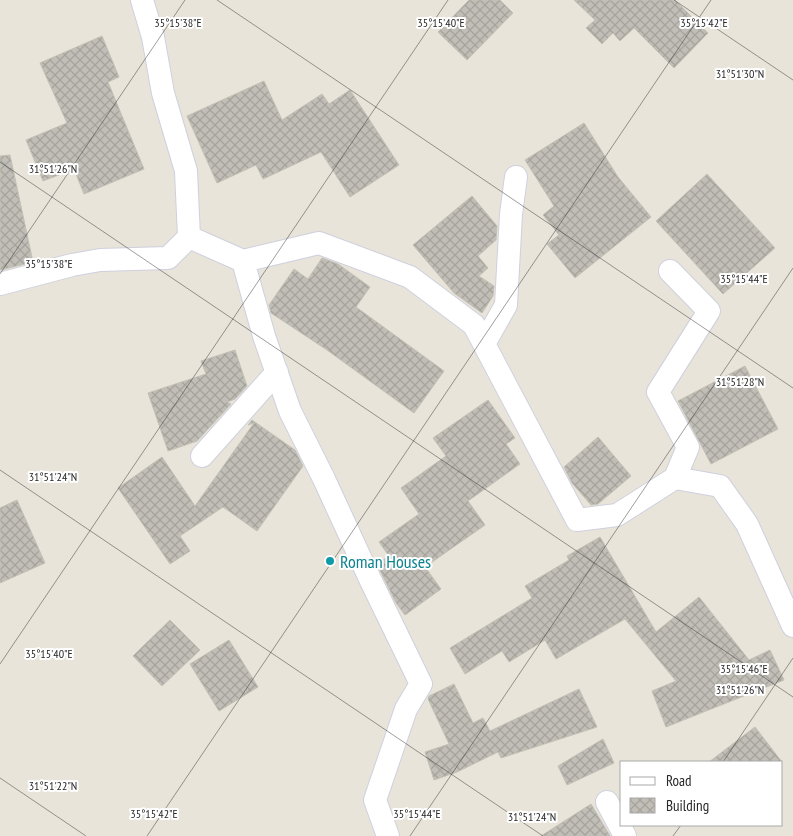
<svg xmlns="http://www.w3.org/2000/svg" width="793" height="836" viewBox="0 0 793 836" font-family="'PT Sans Narrow',sans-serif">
<defs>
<pattern id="building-cross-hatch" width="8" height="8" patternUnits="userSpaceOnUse" patternTransform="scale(1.25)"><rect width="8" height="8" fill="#c0beb6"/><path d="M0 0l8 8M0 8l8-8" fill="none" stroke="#a5a39c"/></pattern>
</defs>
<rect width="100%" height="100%" fill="#e8e4da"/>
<path fill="url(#building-cross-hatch)" stroke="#c3c0b4" d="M469,0H500L513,13L467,60L438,32Z
M574,0H675L708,33L674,68L634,28L620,41L613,33L602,44L586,28L595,20Z
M102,36L119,77L108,82L144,169L84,194L74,169L43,181L26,140L67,123L40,63Z
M264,81L282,120L322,94L329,104L350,90L399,165L350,197L321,152L263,179L256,165L217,183L187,116Z
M584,123L618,177L651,217L575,278L547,244L559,235L543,215L554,206L525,160Z
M10,155L33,262L0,270V156Z
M707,174L775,248L723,294L656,221Z
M472,196L497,226L496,240L478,256L488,268L479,276L494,286L493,296L482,313L454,293L413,245Z
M322,258L338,264L370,287L356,307L444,371L414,413L327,350L271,313L269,305L294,269L308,279Z
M235,350L247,386L235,399L227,402L231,404L197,441L168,451L148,393L206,374L201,361Z
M745,366L778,429L711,464L678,401Z
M488,400L515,438L506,444L520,464L468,501L485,525L425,567L441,589L405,615L396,603L377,564L389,556L379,542L419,514L401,488L446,456L433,438Z
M252,420L295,450L303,466L257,531L223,507L180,536L190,551L170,564L118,488L162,457L195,506L254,423L248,425Z
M598,437L631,476L598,504L591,505L572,483L564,467Z
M17,500L45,563L0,583V508Z
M600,537L656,632L699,597L749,660L770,650L784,680L666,727L652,691L676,681L625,619L556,659L545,640L509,662L502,651L465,674L450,648L532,598L525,586L569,560L567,556Z
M170,620L200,650L162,686L133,656Z
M229,640L258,687L219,711L190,664Z
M454,684L473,723L483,718L490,731L579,689L597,727L501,758L498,752L457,772L434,780L425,752L449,744L428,699L429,696Z
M755,727L782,762H709Z
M603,739L614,763L567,785L558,766Z
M591,804L610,836H541Z"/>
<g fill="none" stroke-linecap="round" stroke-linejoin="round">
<defs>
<path id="street" d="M189,237L243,261L319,243L410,277L474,325L577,520L617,515L675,478L720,486L747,524L793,626
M243,261L264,336L290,411L324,479L370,579L421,684L406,709L375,800L388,836
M670,271L709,311L658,392L688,447L675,478
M0,284L72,265L100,260L168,258L189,237L186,171L163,93L153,37L142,0
M484,344L506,305L511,214L516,177
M202,456L277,372
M607,802L625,836"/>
</defs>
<use href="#street" stroke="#cfd0de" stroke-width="24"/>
<use href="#street" stroke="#fff" stroke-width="22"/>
</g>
<path fill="none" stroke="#272727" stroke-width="1" stroke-opacity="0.45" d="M217,0L793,388M674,0L793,80M0,162L793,697M0,274L185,0M0,470L543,836M0,664L448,0M723,762L793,658M0,778L86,836M147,836L711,0M410,836L793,268M673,836L681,825"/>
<circle fill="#0f9aa8" stroke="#fff" stroke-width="2" cx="330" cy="561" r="5"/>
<g text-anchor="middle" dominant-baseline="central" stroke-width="4" stroke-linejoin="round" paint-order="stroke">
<g font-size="18" fill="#0d838f" stroke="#fff" text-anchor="start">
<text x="340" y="561">Roman Houses</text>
</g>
</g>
<g font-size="12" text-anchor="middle" fill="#272727" stroke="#fff" stroke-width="4" stroke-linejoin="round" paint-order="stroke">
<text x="178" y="27">35°15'38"E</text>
<text x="441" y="27">35°15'40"E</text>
<text x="704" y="27">35°15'42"E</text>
<text x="740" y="78">31°51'30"N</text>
<text x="53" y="173">31°51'26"N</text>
<text x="49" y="268">35°15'38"E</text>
<text x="744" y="283">35°15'44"E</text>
<text x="740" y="386">31°51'28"N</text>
<text x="53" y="481">31°51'24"N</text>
<text x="49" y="658">35°15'40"E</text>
<text x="744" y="673">35°15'46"E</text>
<text x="740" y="694">31°51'26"N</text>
<text x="53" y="790">31°51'22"N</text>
<text x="154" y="818">35°15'42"E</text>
<text x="417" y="818">35°15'44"E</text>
<text x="532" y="821">31°51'24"N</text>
</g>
<rect x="620" y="761" width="162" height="65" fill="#ffffff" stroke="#a9a9a9"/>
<rect x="630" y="777" width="25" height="8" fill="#ffffff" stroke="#a9a9a9"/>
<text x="666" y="786" font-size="15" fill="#272727">Road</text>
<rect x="630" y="798" width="25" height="15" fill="url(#building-cross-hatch)" stroke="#a9a9a9"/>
<text x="666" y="811" font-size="15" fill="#272727">Building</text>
</svg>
